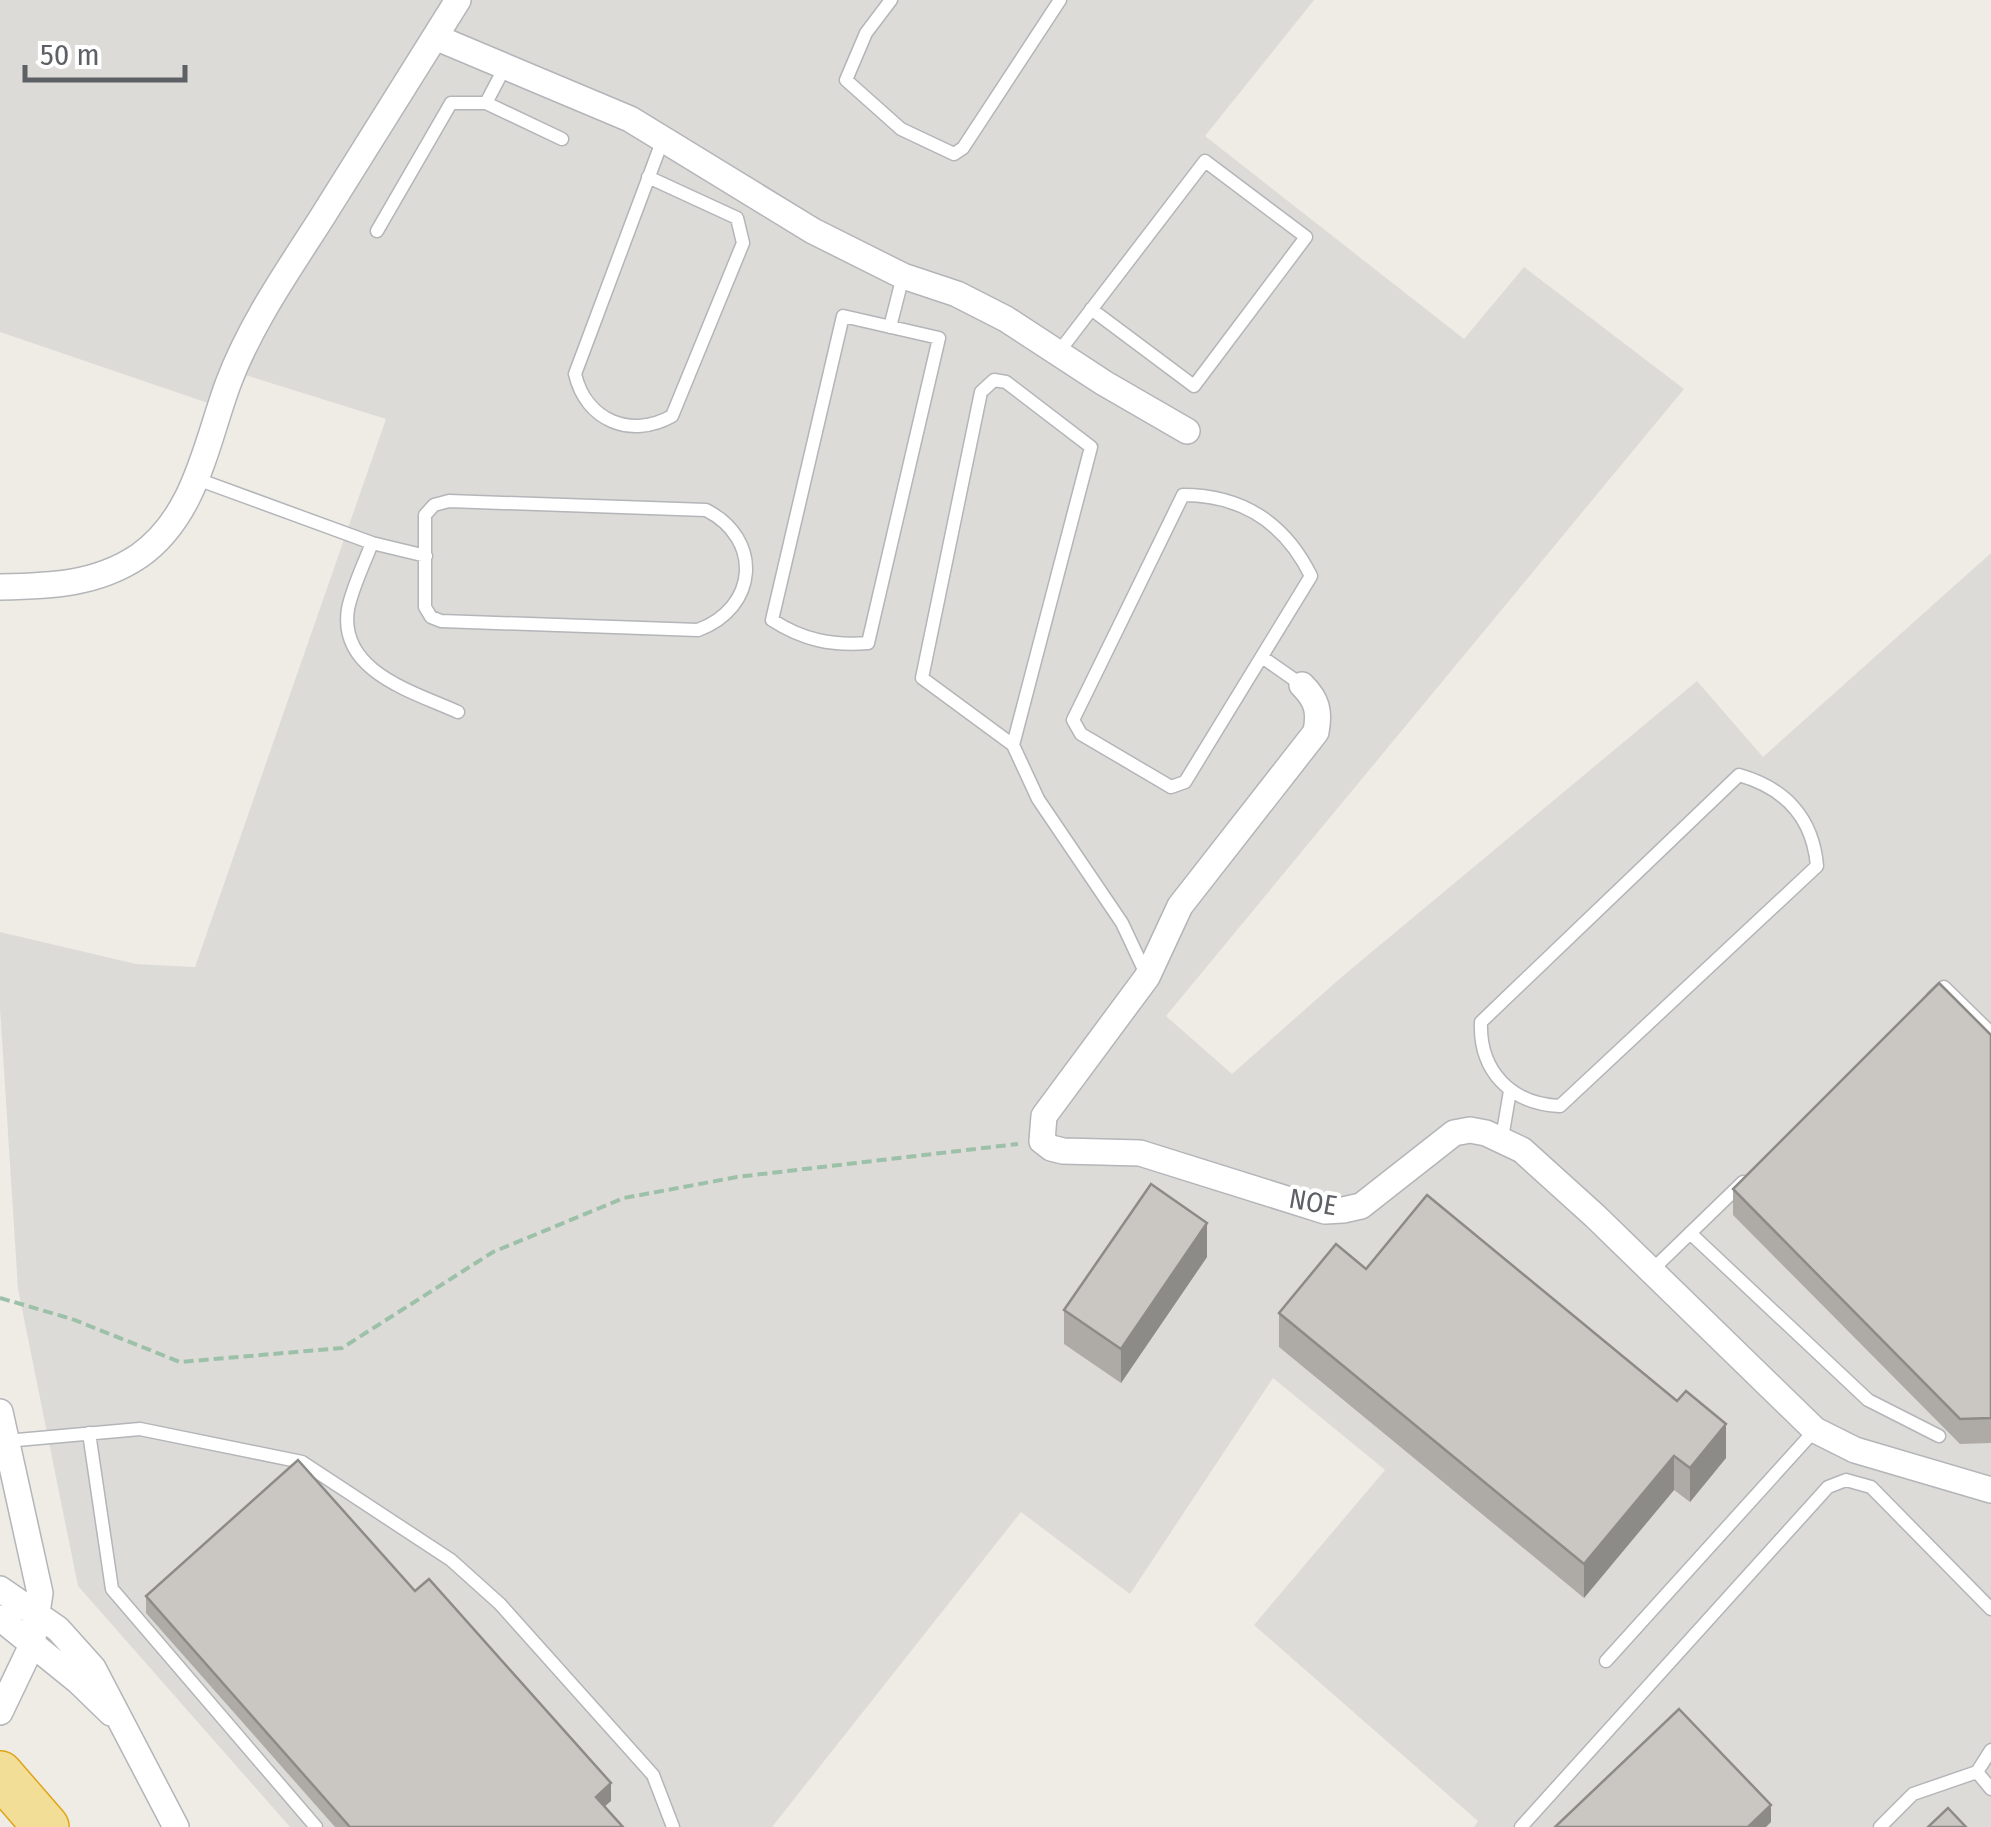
<svg xmlns="http://www.w3.org/2000/svg" width="1991" height="1827" viewBox="0 0 1991 1827" font-family="'Fira Sans Condensed',sans-serif">
	<style>
		.industrial { fill: #dddbd7 }
		.lines { fill: none; stroke-linecap: round; stroke-linejoin: round }
		.lane-casing { stroke: #b3b5b9; stroke-width: 15 }
		.street-casing { stroke: #b3b5b9; stroke-width: 28 }
		.highway-casing { stroke: #dfa415; stroke-width: 48 }
		.path { stroke: #9dc1a8; stroke-width: 4; stroke-dasharray: 10 5; stroke-linecap: butt }
		.lane { stroke: #fff; stroke-width: 12 }
		.street { stroke: #fff; stroke-width: 25 }
		.highway { stroke: #f3de97; stroke-width: 45 }
		.wall { fill: #aeaba7 }
		.shaded-wall { fill: #8d8b88 }
		.building { fill: #cac7c2; stroke: #8d8b88; stroke-width: 2.5 }
		.labels { text-anchor: middle; dominant-baseline: central; stroke-width: 8; stroke-linejoin: round; paint-order: stroke }
		.street-label { font-size: 28px; fill: #5d6064; stroke: #fff }
	</style>
	<rect width="100%" height="100%" fill="#eeece5"/>
	<!-- industrial -->
	<path class="industrial" d="M 0,0 L 1314,0 L 1205,136 L 1464,339 L 1524,267 L 1684,389 L 1166,1016 L 1232,1074 L 1344,975 L 1697,681 L 1763,757 L 1991,553 L 1991,1827 L 1474,1827 L 1478,1821 L 1254,1625 L 1385,1470 L 1273,1378 L 1130,1594 L 1021,1512 L 772,1827 L 290,1827 L 78,1586 L 18,1289 L 0,1008 L 0,932 L 136,964 L 195,967 L 386,419 L 220,367 L 208,403 L 0,332 Z"/>
	<g class="lines">
		<defs>
			<path id="lane" d="M 891,0 L 866,33 L 846,80 L 901,129 L 954,154 L 963,148 L 1060,0
				M 506,65 L 486,103 L 562,139
				M 648,177 L 737,218 L 743,243 L 672,416 C 631,439 586,421 575,374 L 663,139
				M 377,231 L 451,103 L 486,103
				M 843,316 L 939,338 L 868,643 C 832,646 803,640 772,620 Z
				M 890,327 L 903,276
				M 1058,353 L 1205,161 L 1306,237 L 1194,386 L 1091,309
				M 197,479 L 372,543 L 426,556
				M 1183,495 C 1242,495 1285,523 1311,576 L 1185,782 L 1171,787 L 1081,734 L 1073,720 Z
				M 449,501 L 706,510 C 763,539 758,608 698,630 L 441,621 L 431,617 L 425,607 L 425,515 L 434,505 Z
				M 372,543 C 364,564 352,588 348,609 C 338,672 414,692 458,712
				M 1262,657 L 1302,685
				M 1013,745 L 922,678 L 981,392 L 994,380 L 1006,382 L 1091,447 L 1013,745 L 1038,799 L 1122,923 L 1146,974
				M 1739,775 C 1785,788 1813,818 1817,866 L 1560,1106 C 1511,1104 1479,1071 1481,1022 Z
				M 1933,997 L 1944,987 L 1991,1033
				M 1502,1138 L 1510,1091
				M 1690,1233 L 1868,1400 L 1939,1436
				M 1651,1271 L 1743,1182
				M 89,1433 L 112,1589 L 316,1827
				M 6,1441 L 140,1429 L 302,1462 L 451,1560 L 500,1604 L 653,1775 L 673,1827
				M 1606,1661 L 1815,1430
				M 1991,1750 L 1977,1772 L 1991,1789
				M 1521,1827 L 1828,1487 L 1846,1480 L 1871,1487 L 1991,1609
				M 1880,1827 L 1913,1794 L 1977,1772"/>
			<path id="street" d="M 435,37 L 630,119 L 813,231 L 903,276 L 957,294 L 1006,319 L 1104,383 L 1187,431
				M 0,587 C 49,586 96,585 139,556 C 195,517 206,444 228,384 C 250,325 287,272 321,219 C 366,146 412,73 458,0
				M 1302,685 C 1317,700 1320,711 1316,732 L 1180,906 L 1147,977 L 1044,1116 L 1042,1141 L 1051,1148 L 1063,1151 L 1140,1153 L 1325,1211 L 1343,1210 L 1361,1206 L 1454,1133 L 1470,1130 L 1486,1133 L 1522,1150 L 1595,1216 L 1815,1430 L 1855,1450 L 1991,1490
				M 0,1412 L 40,1593 L 32,1645 L 0,1712
				M 0,1589 L 58,1629 L 93,1668 L 176,1827
				M 0,1618 L 78,1681 L 111,1713"/>
			<path id="highway" d="M 0,1774 L 46,1827"/>
		</defs>
		<!-- lane casing -->
		<use href="#lane" class="lane-casing"/>
		<!-- street casing -->
		<use href="#street" class="street-casing"/>
		<!-- highway casing -->
		<use href="#highway" class="highway-casing"/>
		<!-- path -->
		<path class="path" d="M 0,1298 L 72,1319 L 180,1362 L 342,1348 L 493,1252 L 624,1198 L 737,1177 L 1018,1144"/>
		<!-- lane -->
		<use href="#lane" class="lane"/>
		<!-- street -->
		<use href="#street" class="street"/>
		<!-- highway -->
		<use href="#highway" class="highway"/>
	</g>
	<!-- wall -->
	<path class="wall" d="M 1991,1035 L 1991,1443 L 1960,1444 L 1733,1215 L 1733,1189 Z
		M 1207,1257 L 1121,1383 L 1064,1344 L 1064,1310 Z
		M 1366,1269 L 1726,1458 L 1690,1502 L 1674,1490 L 1584,1598 L 1279,1347 L 1279,1313 Z
		M 146,1596 L 611,1801 L 604,1806 L 623,1827 L 335,1827 L 146,1613 Z"/>
	<!-- shaded-wall -->
	<path class="shaded-wall" d="M 1207,1223 L 1207,1257 L 1121,1383 L 1121,1349 Z
		M 1726,1424 L 1726,1458 L 1690,1502 L 1690,1468 Z
		M 1674,1456 L 1674,1490 L 1584,1598 L 1584,1564 Z
		M 611,1783 L 611,1801 L 596,1814 L 596,1797 Z
		M 1771,1805 L 1771,1822 L 1766,1827 L 1748,1827 Z"/>
	<!-- building -->
	<path class="building" d="M 1939,983 L 1991,1035 L 1991,1418 L 1960,1419 L 1733,1189 Z
		M 1151,1184 L 1207,1223 L 1121,1349 L 1064,1310 Z
		M 1427,1195 L 1677,1401 L 1686,1391 L 1726,1424 L 1690,1468 L 1674,1456 L 1584,1564 L 1279,1313 L 1336,1244 L 1366,1269 Z
		M 298,1460 L 415,1591 L 429,1579 L 611,1783 L 596,1797 L 623,1827 L 350,1827 L 146,1596 Z
		M 1679,1709 L 1771,1805 L 1748,1827 L 1555,1827 Z
		M 1948,1808 L 1966,1827 L 1928,1827 Z"/>
	<g class="labels">
		<!-- street labels -->
		<g class="street-label">
			<text transform="translate(1313 1202) rotate(10)">NOE</text>
		</g>
	</g>
	<!-- scale -->
	<path d="M25 65v15h160v-15" fill="none" stroke="#5d6064" stroke-width="5"/>
	<text x="40" y="65" font-size="30" fill="#5d6064" stroke="#ffffff" stroke-width="8" paint-order="stroke">50 m</text>
</svg>
